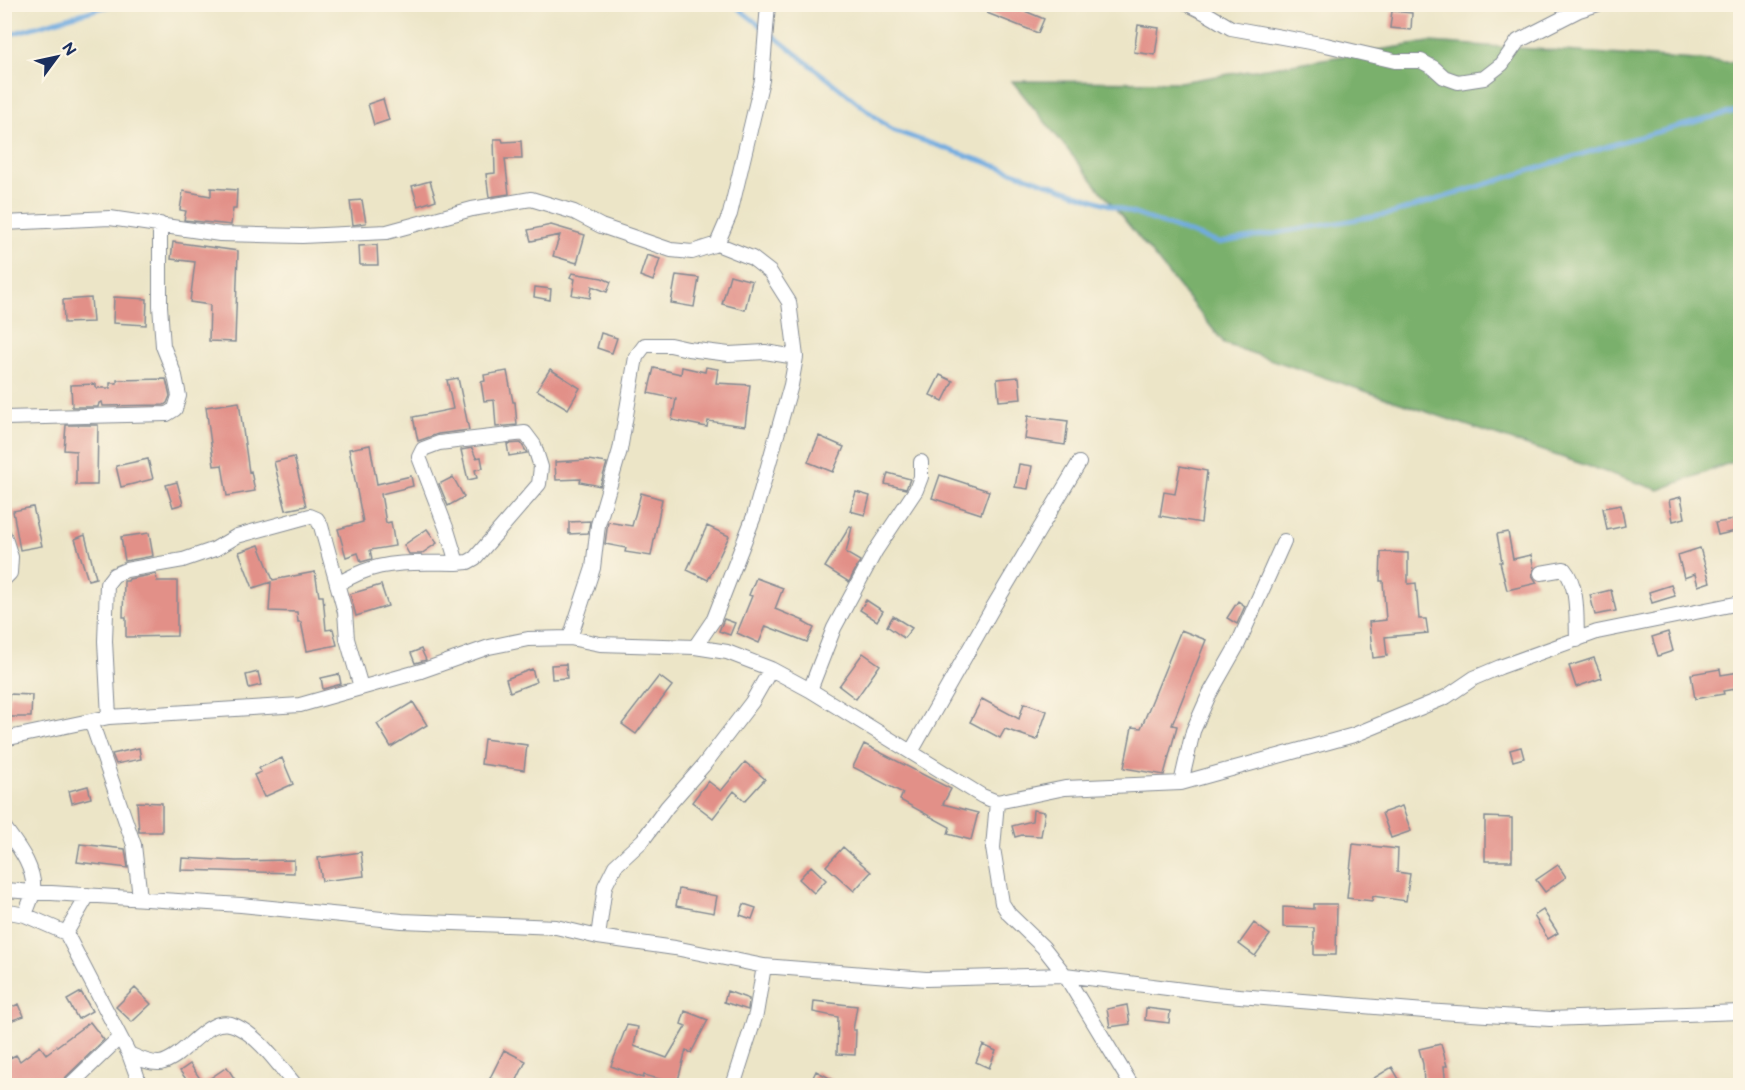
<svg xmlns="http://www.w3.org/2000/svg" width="1745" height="1090" viewBox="0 0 1745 1090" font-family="'Balsamiq Sans',sans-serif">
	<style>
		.forest { fill: #7ab06c; stroke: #4a7065; stroke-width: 1.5 }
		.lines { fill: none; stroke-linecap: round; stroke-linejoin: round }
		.stream { stroke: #70abe0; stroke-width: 4.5 }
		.building { fill: #e29088 }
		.minor-casing { stroke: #848a92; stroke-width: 16 }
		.minor { stroke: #fff; stroke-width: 14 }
	</style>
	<rect width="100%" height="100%" fill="#fcf5e5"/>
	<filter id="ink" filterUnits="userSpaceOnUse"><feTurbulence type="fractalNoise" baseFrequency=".0167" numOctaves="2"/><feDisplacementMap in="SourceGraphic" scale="12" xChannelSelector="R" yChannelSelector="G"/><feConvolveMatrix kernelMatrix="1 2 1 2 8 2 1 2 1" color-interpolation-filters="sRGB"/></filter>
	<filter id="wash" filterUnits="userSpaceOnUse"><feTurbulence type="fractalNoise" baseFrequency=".008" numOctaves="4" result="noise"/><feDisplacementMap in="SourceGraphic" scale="24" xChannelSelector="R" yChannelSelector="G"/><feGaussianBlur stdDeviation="1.35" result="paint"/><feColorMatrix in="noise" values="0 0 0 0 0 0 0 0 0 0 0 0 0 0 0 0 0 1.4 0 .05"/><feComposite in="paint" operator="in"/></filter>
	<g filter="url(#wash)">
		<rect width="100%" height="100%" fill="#ece5c7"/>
		<!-- forest -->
		<path class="forest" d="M 1429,42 L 1740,63 L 1740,459 L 1659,490 L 1225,344 L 1012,81 L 1180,82 Z"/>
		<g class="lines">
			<!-- stream -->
			<path class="stream" d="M 733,4 L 763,28
				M 770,33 L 892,130 L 1219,243 L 1394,213 L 1624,141 L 1740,110
				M 4,36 L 115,4"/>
		</g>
		<g id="blocks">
			<!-- building -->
			<path class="building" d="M 991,4 L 1008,4 L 1044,19 L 1038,33 L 987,13 Z
				M 1392,11 L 1412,13 L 1411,30 L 1390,28 Z
				M 1138,25 L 1159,28 L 1155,55 L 1134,52 Z
				M 383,99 L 389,120 L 374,125 L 368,104 Z
				M 494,139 L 502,139 L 503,142 L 521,141 L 522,159 L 505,159 L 509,194 L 489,197 L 486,174 L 495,173 Z
				M 430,181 L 436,200 L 418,206 L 412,186 Z
				M 211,188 L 237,190 L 236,209 L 233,209 L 231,225 L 184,220 L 186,211 L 180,210 L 183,191 L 211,196 Z
				M 362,200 L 366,223 L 353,225 L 350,201 Z
				M 551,225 L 585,235 L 577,263 L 553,256 L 560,235 L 531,241 L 528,230 Z
				M 173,242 L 238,251 L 235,342 L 209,341 L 210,305 L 190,302 L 195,262 L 171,259 Z
				M 377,245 L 378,265 L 360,265 L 359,246 Z
				M 647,255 L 660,259 L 653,281 L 640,276 Z
				M 572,273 L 602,278 L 611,282 L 607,292 L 592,286 L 590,298 L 572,295 L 575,279 L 570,277 Z
				M 676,275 L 699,278 L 694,307 L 671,303 Z
				M 730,275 L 752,281 L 745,310 L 722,304 Z
				M 535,287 L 551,289 L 550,300 L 534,297 Z
				M 114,297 L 147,299 L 146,325 L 113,323 Z
				M 91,298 L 93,322 L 64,323 L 63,300 Z
				M 601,333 L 617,338 L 612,353 L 597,348 Z
				M 682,367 L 705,372 L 706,367 L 718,369 L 716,383 L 750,385 L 745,426 L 708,421 L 707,427 L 672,420 L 676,399 L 648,393 L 654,368 L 681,374 Z
				M 550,369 L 580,388 L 568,409 L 537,390 Z
				M 507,371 L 513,402 L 515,402 L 517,425 L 496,427 L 494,400 L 484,401 L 481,382 L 485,381 L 484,375 Z
				M 940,375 L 953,381 L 943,401 L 930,395 Z
				M 1019,377 L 1021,399 L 999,401 L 997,379 Z
				M 458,378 L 469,430 L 438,434 L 418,441 L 413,417 L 453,409 L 447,380 Z
				M 166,379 L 170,396 L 167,403 L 164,405 L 103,406 L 102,402 L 99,403 L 98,407 L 72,407 L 71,385 L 96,384 L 96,388 L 110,388 L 110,383 L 117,383 L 117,380 Z
				M 239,402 L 249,472 L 251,471 L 255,491 L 227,496 L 222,465 L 214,466 L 206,407 Z
				M 1028,416 L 1068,421 L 1065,445 L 1025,439 Z
				M 66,425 L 98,425 L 97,485 L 76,485 L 76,451 L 64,450 Z
				M 819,436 L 844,447 L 833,472 L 808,462 Z
				M 521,443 L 527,453 L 509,456 L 507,444 Z
				M 370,445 L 377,484 L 411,476 L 413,486 L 381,494 L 386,523 L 391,522 L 395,546 L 370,550 L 372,559 L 361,562 L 358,553 L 346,557 L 338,529 L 363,522 L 349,449 Z
				M 472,448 L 476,458 L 481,457 L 483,468 L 475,470 L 477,478 L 468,480 L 461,450 Z
				M 294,457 L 306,506 L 286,510 L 274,462 Z
				M 148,459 L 153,479 L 121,487 L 116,466 Z
				M 588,460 L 607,463 L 600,486 L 580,482 L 581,479 L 556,480 L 555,462 Z
				M 1019,464 L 1032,466 L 1028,489 L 1015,487 Z
				M 1180,466 L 1207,471 L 1201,523 L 1160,516 L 1164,492 L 1175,494 Z
				M 888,473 L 910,479 L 906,489 L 885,484 Z
				M 940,475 L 989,491 L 981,514 L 932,498 Z
				M 453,477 L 464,497 L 448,506 L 439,484 Z
				M 177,482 L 183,504 L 173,507 L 166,485 Z
				M 856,492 L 870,496 L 865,515 L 850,511 Z
				M 641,493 L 662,499 L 651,556 L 625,552 L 626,548 L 605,544 L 608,522 L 632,526 Z
				M 1681,497 L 1685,518 L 1673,521 L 1669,500 Z
				M 1621,505 L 1625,526 L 1607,530 L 1603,508 Z
				M 33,507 L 42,546 L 20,550 L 13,511 Z
				M 1739,519 L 1740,530 L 1718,535 L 1715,523 Z
				M 590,521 L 588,533 L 569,534 L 569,522 Z
				M 707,526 L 729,536 L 708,580 L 687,570 Z
				M 850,526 L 852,527 L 846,553 L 860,561 L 849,582 L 825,567 Z
				M 427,529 L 437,543 L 421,554 L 409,554 L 404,545 Z
				M 1508,532 L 1513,559 L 1531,555 L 1534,568 L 1532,575 L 1537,583 L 1507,590 L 1500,562 L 1502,562 L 1497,534 Z
				M 149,533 L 153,556 L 125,561 L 121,537 Z
				M 85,535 L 96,578 L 88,580 L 75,539 Z
				M 259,545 L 273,580 L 315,572 L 319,596 L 323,596 L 326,630 L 333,629 L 337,645 L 307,651 L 301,622 L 298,622 L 297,612 L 269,611 L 271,582 L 253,588 L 239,552 Z
				M 1700,548 L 1710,582 L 1698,586 L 1695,574 L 1684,578 L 1678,555 Z
				M 1381,552 L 1408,553 L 1408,584 L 1416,583 L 1419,619 L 1426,619 L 1428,633 L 1385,637 L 1387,656 L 1373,658 L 1369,622 L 1386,620 L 1383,581 L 1380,581 Z
				M 156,574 L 157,581 L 177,581 L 177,636 L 126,637 L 126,617 L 123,617 L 124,581 L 128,581 L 129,579 Z
				M 756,578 L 783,588 L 775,609 L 804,621 L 803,622 L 814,628 L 807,642 L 766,626 L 759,643 L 737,633 L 752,596 L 749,595 Z
				M 381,585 L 388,606 L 356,616 L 350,594 Z
				M 1671,585 L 1675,596 L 1652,603 L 1649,592 Z
				M 1611,590 L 1616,611 L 1595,615 L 1590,595 Z
				M 866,600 L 883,611 L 877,621 L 860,610 Z
				M 1238,601 L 1245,606 L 1237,624 L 1227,618 Z
				M 893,616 L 912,628 L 904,638 L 887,626 Z
				M 724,619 L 735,623 L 730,635 L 719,631 Z
				M 1181,630 L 1206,640 L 1172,725 L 1177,726 L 1164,775 L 1124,768 L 1132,727 L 1141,728 Z
				M 1668,632 L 1673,651 L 1658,656 L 1652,637 Z
				M 421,649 L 426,660 L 415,663 L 411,653 Z
				M 863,653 L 880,665 L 856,699 L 839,686 Z
				M 1594,658 L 1602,678 L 1576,687 L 1569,666 Z
				M 566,664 L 567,678 L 552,679 L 551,665 Z
				M 532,669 L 536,682 L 510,692 L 506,679 Z
				M 1720,669 L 1721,675 L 1740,672 L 1740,688 L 1723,691 L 1724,694 L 1695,699 L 1691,674 Z
				M 258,672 L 261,685 L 249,688 L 246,675 Z
				M 339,674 L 341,684 L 323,689 L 321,678 Z
				M 659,676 L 672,686 L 636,734 L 622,724 Z
				M 9,694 L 32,695 L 31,717 L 8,717 Z
				M 982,699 L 1019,719 L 1024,703 L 1047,711 L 1037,740 L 1005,729 L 1000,738 L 970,722 Z
				M 413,702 L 427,725 L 391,747 L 377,724 Z
				M 484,739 L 527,745 L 524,770 L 481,764 Z
				M 864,744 L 951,789 L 943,804 L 978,813 L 971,840 L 948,834 L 950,827 L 900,800 L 903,793 L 853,767 Z
				M 1521,747 L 1524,758 L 1513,761 L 1510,750 Z
				M 139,748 L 141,759 L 116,764 L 112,754 Z
				M 282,758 L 293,784 L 264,797 L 254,775 L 261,772 L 259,768 Z
				M 745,762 L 765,779 L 745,801 L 734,791 L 713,818 L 692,802 L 708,781 L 721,791 Z
				M 88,786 L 91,798 L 72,803 L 69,791 Z
				M 137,802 L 162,803 L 162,832 L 139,832 Z
				M 1402,806 L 1411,831 L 1391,838 L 1382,813 Z
				M 1033,810 L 1045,812 L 1041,836 L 1022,835 L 1015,837 L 1012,826 L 1032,821 Z
				M 1485,817 L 1512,818 L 1512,861 L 1485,861 Z
				M 80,844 L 125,849 L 128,868 L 77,862 Z
				M 1353,844 L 1398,849 L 1397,872 L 1410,874 L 1406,901 L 1373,896 L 1372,901 L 1347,898 Z
				M 843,847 L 871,872 L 854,891 L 826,866 Z
				M 361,852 L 364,876 L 322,881 L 318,858 Z
				M 182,858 L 236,861 L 294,860 L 294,873 L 181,870 Z
				M 1558,865 L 1566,877 L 1545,892 L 1536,880 Z
				M 811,866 L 826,880 L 814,893 L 799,879 Z
				M 679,889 L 717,896 L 714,913 L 676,906 Z
				M 744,904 L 756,908 L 752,919 L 740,915 Z
				M 1314,904 L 1337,904 L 1336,955 L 1314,955 L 1314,928 L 1283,927 L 1283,907 L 1314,909 Z
				M 1543,910 L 1558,933 L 1548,939 L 1534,916 Z
				M 1254,923 L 1270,935 L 1255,956 L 1239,944 Z
				M 135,988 L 151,1004 L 132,1022 L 116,1007 Z
				M 727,991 L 749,999 L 748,1010 L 724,1002 Z
				M 81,992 L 92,1011 L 78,1019 L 67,1000 Z
				M 814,1001 L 857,1006 L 853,1030 L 856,1030 L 855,1055 L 837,1054 L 838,1017 L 813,1012 Z
				M 19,1004 L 24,1016 L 4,1023 L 4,1010 Z
				M 1127,1005 L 1130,1024 L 1110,1027 L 1107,1009 Z
				M 1146,1008 L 1170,1011 L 1169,1023 L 1145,1020 Z
				M 685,1011 L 708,1020 L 691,1053 L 686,1050 L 677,1084 L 644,1075 L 643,1078 L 611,1066 L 627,1025 L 638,1027 L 634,1046 L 667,1058 L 686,1026 L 681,1024 Z
				M 90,1022 L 104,1040 L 63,1080 L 60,1085 L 44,1086 L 39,1079 L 29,1086 L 4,1086 L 4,1061 L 16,1055 L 20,1061 L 40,1046 L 46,1054 Z
				M 1441,1044 L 1447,1066 L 1444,1066 L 1446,1086 L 1424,1086 L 1423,1064 L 1419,1049 Z
				M 983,1045 L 996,1051 L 989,1068 L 976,1062 Z
				M 504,1050 L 526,1061 L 514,1086 L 506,1086 L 490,1078 Z
				M 190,1064 L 203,1083 L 227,1067 L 239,1086 L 191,1086 L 180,1071 Z
				M 1392,1067 L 1403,1086 L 1361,1086 Z
				M 816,1071 L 845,1086 L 809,1086 Z"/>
		</g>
	</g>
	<g filter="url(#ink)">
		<use href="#blocks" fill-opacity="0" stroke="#848a92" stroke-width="1.5"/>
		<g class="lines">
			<defs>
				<path id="minor" d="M 1188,4 L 1204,12 L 1231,28 L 1326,45 L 1395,61 L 1421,61 L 1434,68 L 1444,77 L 1458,82 L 1484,78 L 1502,64 L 1518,41 L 1579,10 L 1598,4
					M 4,223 L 110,218 L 220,234 L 302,236 L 387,232 L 472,209 L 531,199 L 574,212 L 601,226 L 671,250 L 692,252 L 717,244
					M 4,418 L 167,414 L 175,409 L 179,396 L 175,376 L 163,346 L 160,306 L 160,224
					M 4,535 L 11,557 L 10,573 L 4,579
					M 1541,573 L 1564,569 C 1579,587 1576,617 1577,640
					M 337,584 C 345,580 354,575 362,572 C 391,560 427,563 457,563 L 447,530 L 419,457 L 423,449 L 439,443 L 525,433 L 534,445 L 541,467 L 539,484 L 475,558 L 468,562 L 457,563
					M 570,638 L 593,568 L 598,525 L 620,450 L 636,357 L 645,345 L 670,345 L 688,349 L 729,354 L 765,352 L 796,357
					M 695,647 L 714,619 L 754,516 L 791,385 L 796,357 L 789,302 L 770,272 L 752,258 L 717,244 L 730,214 L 762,80 L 768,4
					M 810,690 L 834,628 L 876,550 L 916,490 L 921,477 L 921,462
					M 109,717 L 105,641 L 107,584 L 114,575 L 126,570 L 183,560 L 215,549 L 237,536 L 310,516 L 317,519 L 321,526 L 345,612 L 347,639 L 361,687
					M 91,721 L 134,845 L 140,898
					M 4,739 L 109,717 L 300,705 L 421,671 L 489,647 L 528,639 L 570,638 L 600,644 L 695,647 L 727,652 L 771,669 L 810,690 L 982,796 L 997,802 L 1065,788 L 1181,783 L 1354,735 L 1446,697 L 1474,678 L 1500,667 L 1597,632 L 1740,603
					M 911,752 L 992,609 L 1079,463
					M 1181,783 L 1193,731 L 1209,695 L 1238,644 L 1284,541
					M 997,802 L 993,848 L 1002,903 L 1009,914 L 1043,947 L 1065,975 L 1132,1086
					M 4,827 C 17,845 36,868 33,892 C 32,899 27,908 25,915
					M 4,890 L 241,905 L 402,921 L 556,927 L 598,937 L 675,948 L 764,966 L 926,979 L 1065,975 L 1215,994 L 1425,1011 L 1550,1019 L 1740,1012
					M 4,911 L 25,915 L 66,933 L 129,1054 L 137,1076 L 138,1086
					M 66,933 L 88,895
					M 598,937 L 605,886 L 615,866 L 643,840 L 667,807 L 703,766 L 752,702 L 771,669
					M 129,1054 C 138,1058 150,1064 160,1063 C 187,1058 207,1012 236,1026 C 261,1038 279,1066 296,1086
					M 69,1086 L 120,1037
					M 733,1086 L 756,1014 L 764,966"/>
			</defs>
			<!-- minor casing -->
			<use href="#minor" class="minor-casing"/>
			<!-- minor -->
			<use href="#minor" class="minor"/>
		</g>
	</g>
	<!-- margin -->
	<rect width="1745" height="1090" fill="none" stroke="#fcf5e5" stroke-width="24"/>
	<!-- north arrow -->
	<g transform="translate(57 57) rotate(57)" stroke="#fcf5e5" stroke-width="4.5" paint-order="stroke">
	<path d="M0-4.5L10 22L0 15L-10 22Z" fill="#1b2f5e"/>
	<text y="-9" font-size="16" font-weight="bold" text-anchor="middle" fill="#1b2f5e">N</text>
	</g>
</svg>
